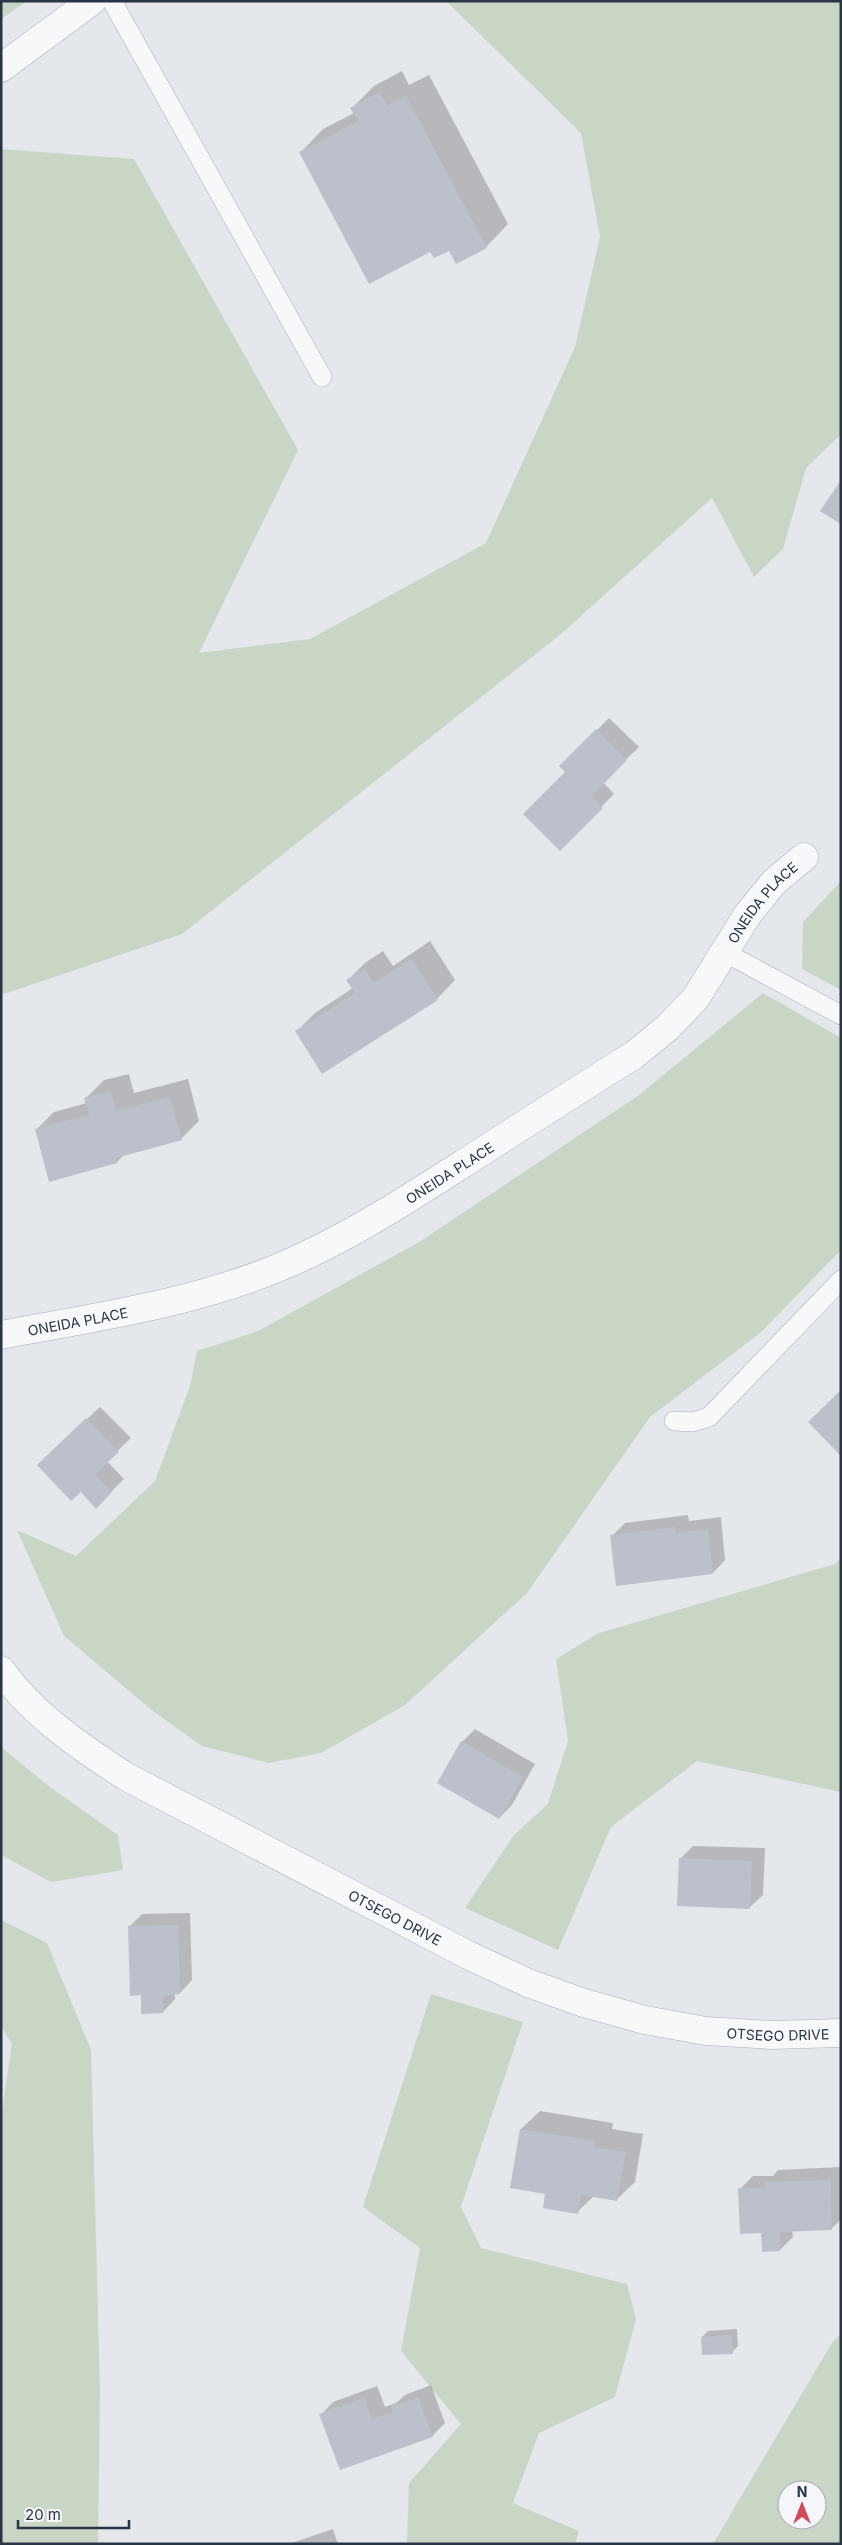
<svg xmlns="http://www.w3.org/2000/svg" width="842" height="2545" viewBox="0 0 842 2545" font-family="Inter,sans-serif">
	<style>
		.green { fill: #c9d6c5; fill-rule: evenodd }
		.shadow { fill: #0003 }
		.building { fill: #bbc0ca }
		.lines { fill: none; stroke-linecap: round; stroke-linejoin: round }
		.service-casing { stroke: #a9aeb7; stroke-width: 20 }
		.minor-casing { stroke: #a9aeb7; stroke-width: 29 }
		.tertiary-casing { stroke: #a9aeb7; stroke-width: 29 }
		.service { stroke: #f7f8fa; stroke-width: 19 }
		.minor { stroke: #f7f8fa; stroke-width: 28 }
		.tertiary { stroke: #f7f8fa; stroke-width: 28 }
		.labels { text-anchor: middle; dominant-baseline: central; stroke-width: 5; stroke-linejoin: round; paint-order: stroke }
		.street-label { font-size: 14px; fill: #2b3445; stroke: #f4f6f9 }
	</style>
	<rect width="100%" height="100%" fill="#e4e7ec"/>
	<!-- green -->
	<path class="green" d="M 1,1 L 27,1 L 1,19 Z
		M 446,1 L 841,1 L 841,434 L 806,468 L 783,549 L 754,577 L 712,498 L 561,634 L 182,934 L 1,995 L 1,149 L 134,159 L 298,450 L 199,653 L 310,639 L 486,543 L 575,347 L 600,237 L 581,133 Z
		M 841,881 L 841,990 L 802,969 L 803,922 Z
		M 763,993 L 841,1038 L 841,1250 L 760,1333 L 650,1417 L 527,1593 L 405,1705 L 321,1753 L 269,1763 L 202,1746 L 154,1712 L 64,1636 L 17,1530 L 76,1556 L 155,1481 L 190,1386 L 197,1351 L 258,1331 L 421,1241 L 639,1095 Z
		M 841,1558 L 841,1792 L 697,1761 L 611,1827 L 558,1950 L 465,1908 L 514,1835 L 548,1804 L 568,1741 L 556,1659 L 599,1633 L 835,1564 Z
		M 1,1747 L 50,1787 L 118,1835 L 123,1870 L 51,1882 L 1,1855 Z
		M 1,1920 L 47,1943 L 91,2050 L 100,2391 L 98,2544 L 1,2544 L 1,2117 L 12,2044 L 1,2026 Z
		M 431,1994 L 523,2022 L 461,2207 L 481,2248 L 627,2284 L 636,2319 L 615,2397 L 539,2433 L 513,2503 L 579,2531 L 575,2544 L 407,2544 L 409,2483 L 461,2424 L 401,2351 L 420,2248 L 363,2207 Z
		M 841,2335 L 841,2544 L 713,2544 L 833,2341 ZM 787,2490 L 817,2490 L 817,2520 L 787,2520 Z"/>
	<!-- shadow -->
	<path class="shadow" d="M 402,71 L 409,85 L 429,75 L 508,224 L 486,247 L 431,251 L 301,152 L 323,129 L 354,113 L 352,108 L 374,86 Z
		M 609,718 L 639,747 L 603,782 L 614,794 L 560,849 L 567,772 L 561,766 Z
		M 430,941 L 455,980 L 437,999 L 323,1072 L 296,1032 L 315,1013 L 353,988 L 348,980 L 366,962 L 383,951 L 393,966 Z
		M 129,1074 L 134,1093 L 188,1079 L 199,1121 L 181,1139 L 124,1155 L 117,1162 L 50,1180 L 36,1130 L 54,1112 L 87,1103 L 86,1098 L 104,1080 Z
		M 100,1407 L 131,1438 L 107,1461 L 124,1479 L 96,1507 L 51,1452 Z
		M 688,1515 L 689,1521 L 721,1517 L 725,1560 L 713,1573 L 612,1536 L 625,1523 Z
		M 475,1729 L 535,1764 L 512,1805 L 499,1818 L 439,1783 L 462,1742 Z
		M 693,1846 L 765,1848 L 763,1895 L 750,1907 L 680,1859 Z
		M 190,1913 L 192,1980 L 180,1993 L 175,1993 L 175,1999 L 163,2012 L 129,1927 L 142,1914 Z
		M 540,2111 L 613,2123 L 612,2129 L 643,2134 L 635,2182 L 616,2200 L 594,2196 L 577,2212 L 547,2193 L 511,2187 L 521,2129 Z
		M 841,2167 L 841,2219 L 831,2229 L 792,2230 L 793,2237 L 780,2250 L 762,2232 L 740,2189 L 753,2176 L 773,2176 L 778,2170 Z
		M 737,2329 L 738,2346 L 732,2352 L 702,2337 L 708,2331 Z
		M 431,2385 L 445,2423 L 432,2436 L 321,2415 L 333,2402 L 377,2386 L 385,2407 L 396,2403 L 405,2395 Z
		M 333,2529 L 338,2544 L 289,2544 Z"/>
	<!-- building -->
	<path class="building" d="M 380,92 L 387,106 L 406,96 L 487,248 L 456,264 L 449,251 L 434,258 L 430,252 L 369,284 L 299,152 L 358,121 L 350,108 Z
		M 841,480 L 841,524 L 820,511 Z
		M 596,729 L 627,760 L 592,796 L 603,808 L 560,851 L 523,814 L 565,772 L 559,766 Z
		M 412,959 L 438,1000 L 322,1074 L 295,1031 L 355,993 L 346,980 L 365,969 L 374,983 Z
		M 111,1091 L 116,1111 L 170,1097 L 182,1140 L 116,1158 L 117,1163 L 49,1182 L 35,1129 L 89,1115 L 84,1098 Z
		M 841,1390 L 841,1456 L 808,1422 Z
		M 86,1418 L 119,1452 L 95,1474 L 112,1492 L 96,1509 L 81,1492 L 71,1501 L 37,1465 Z
		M 675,1527 L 676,1533 L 708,1529 L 713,1574 L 616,1586 L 610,1535 Z
		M 461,1741 L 523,1777 L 499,1819 L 437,1783 Z
		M 679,1858 L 752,1861 L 750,1909 L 677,1906 Z
		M 178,1925 L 180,1994 L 163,1995 L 163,2013 L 141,2014 L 141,1995 L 130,1996 L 128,1926 Z
		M 520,2129 L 595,2141 L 594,2147 L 626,2152 L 617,2201 L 581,2195 L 578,2214 L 543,2208 L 545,2194 L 510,2188 Z
		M 831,2180 L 832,2230 L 780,2232 L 780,2251 L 762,2252 L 761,2233 L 740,2234 L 738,2188 L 765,2188 L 764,2182 Z
		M 732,2335 L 733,2354 L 702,2355 L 701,2337 Z
		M 418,2397 L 433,2437 L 340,2470 L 319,2414 L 364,2398 L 372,2419 L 393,2412 L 391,2407 Z"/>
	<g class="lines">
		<defs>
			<path id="service" d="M 112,1 L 322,377
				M 724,952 L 841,1015
				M 674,1421 L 693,1422 L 709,1417 L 841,1280"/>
			<g id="minor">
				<path id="s1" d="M 1,1335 C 97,1317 197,1303 287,1264 C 349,1237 405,1201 461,1165 C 519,1128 576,1091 634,1055 L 667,1028 L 695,999 L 748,914 L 774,882 L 804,857"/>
				<path id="s2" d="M 1,1670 C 33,1715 79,1746 125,1776 L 468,1955 L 528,1983 L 584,2003 L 645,2020 L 706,2031 L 772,2035 L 841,2033"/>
			</g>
			<path id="tertiary" d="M 1,68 L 92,1"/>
		</defs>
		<!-- service casing -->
		<use href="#service" class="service-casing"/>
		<!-- minor casing -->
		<use href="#minor" class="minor-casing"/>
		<!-- tertiary casing -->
		<use href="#tertiary" class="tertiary-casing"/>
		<!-- service -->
		<use href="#service" class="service"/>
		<!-- minor -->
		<use href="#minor" class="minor"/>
		<!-- tertiary -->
		<use href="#tertiary" class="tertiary"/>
	</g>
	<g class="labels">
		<!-- street labels -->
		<g class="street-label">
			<text stroke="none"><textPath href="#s1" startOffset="902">ONEIDA PLACE</textPath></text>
			<text stroke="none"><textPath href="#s1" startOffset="482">ONEIDA PLACE</textPath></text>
			<text stroke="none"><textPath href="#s1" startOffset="78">ONEIDA PLACE</textPath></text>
			<text stroke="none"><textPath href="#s2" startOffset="469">OTSEGO DRIVE</textPath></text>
			<text stroke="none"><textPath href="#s2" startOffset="874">OTSEGO DRIVE</textPath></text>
		</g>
	</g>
	<!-- border -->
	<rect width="842" height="2545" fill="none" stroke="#2b3445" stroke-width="5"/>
	<!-- north arrow -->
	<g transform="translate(802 2505)"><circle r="24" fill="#f4f6f9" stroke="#a4a8b1"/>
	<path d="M0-4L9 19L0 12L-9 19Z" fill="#d1495b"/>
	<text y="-8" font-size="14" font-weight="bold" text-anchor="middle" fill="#2b3445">N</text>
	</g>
	<!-- scale -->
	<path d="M18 2520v8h111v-8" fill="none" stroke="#2b3445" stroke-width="2.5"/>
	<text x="25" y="2520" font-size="15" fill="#2b3445" stroke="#f4f6f9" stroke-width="4" paint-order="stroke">20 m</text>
</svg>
